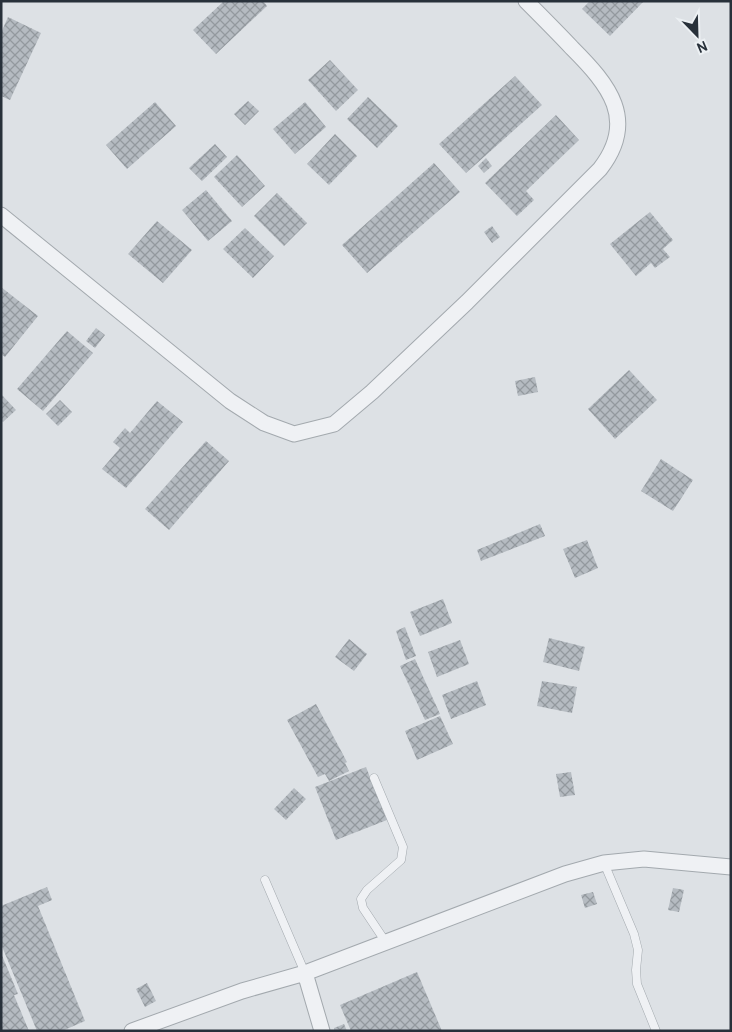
<svg xmlns="http://www.w3.org/2000/svg" width="732" height="1032" viewBox="0 0 732 1032" font-family="Cabin,sans-serif">
	<style>
		.building { fill: url(#building-cross-hatch) }
		.lines { fill: none; stroke-linecap: round; stroke-linejoin: round }
		.lane-casing { stroke: #a3a9ae; stroke-width: 9 }
		.street-casing { stroke: #a3a9ae; stroke-width: 17 }
		.lane { stroke: #eff1f4; stroke-width: 8 }
		.street { stroke: #eff1f4; stroke-width: 15 }
	</style>
	<defs>
		<pattern id="building-cross-hatch" width="8" height="8" patternUnits="userSpaceOnUse" patternTransform="scale(1.25)"><rect width="8" height="8" fill="#b5bbc1"/><path d="M0 0l8 8M0 8l8-8" fill="none" stroke="#93999e"/></pattern>
	</defs>
	<rect width="100%" height="100%" fill="#dde1e5"/>
	<!-- building -->
	<path class="building" d="M 224,1 L 263,1 L 267,6 L 216,54 L 193,30 Z
		M 590,1 L 644,1 L 610,36 L 582,9 Z
		M 8,17 L 41,33 L 10,100 L 1,96 L 1,33 Z
		M 330,60 L 358,90 L 336,111 L 308,80 Z
		M 515,76 L 542,105 L 466,173 L 439,144 Z
		M 368,97 L 398,126 L 377,148 L 347,119 Z
		M 248,101 L 259,111 L 245,125 L 234,114 Z
		M 155,102 L 176,126 L 127,169 L 106,145 Z
		M 305,102 L 326,127 L 295,154 L 273,129 Z
		M 556,115 L 579,140 L 526,191 L 534,200 L 517,216 L 485,183 Z
		M 335,134 L 357,156 L 329,185 L 307,164 Z
		M 215,144 L 227,157 L 202,181 L 189,168 Z
		M 237,155 L 265,186 L 242,207 L 214,177 Z
		M 486,158 L 492,166 L 484,173 L 478,166 Z
		M 434,163 L 460,192 L 367,273 L 342,245 Z
		M 206,190 L 232,221 L 208,241 L 182,210 Z
		M 277,193 L 307,223 L 284,246 L 254,216 Z
		M 650,212 L 673,240 L 663,249 L 670,257 L 655,268 L 651,263 L 636,276 L 610,244 Z
		M 157,221 L 192,250 L 163,283 L 128,254 Z
		M 492,226 L 500,237 L 492,243 L 484,232 Z
		M 245,228 L 274,256 L 253,278 L 223,249 Z
		M 1,287 L 38,316 L 5,357 L 1,354 Z
		M 96,328 L 105,335 L 95,348 L 86,341 Z
		M 67,331 L 93,353 L 43,411 L 17,389 Z
		M 629,370 L 657,400 L 615,439 L 588,409 Z
		M 535,377 L 538,392 L 518,396 L 515,381 Z
		M 1,394 L 16,410 L 3,422 L 1,420 Z
		M 60,400 L 72,412 L 58,426 L 46,414 Z
		M 157,401 L 183,422 L 126,488 L 102,469 L 120,448 L 113,442 L 125,428 L 130,433 Z
		M 206,441 L 229,461 L 169,530 L 145,509 Z
		M 661,459 L 693,480 L 673,511 L 641,491 Z
		M 540,524 L 545,536 L 481,561 L 477,550 Z
		M 587,540 L 598,568 L 575,578 L 563,549 Z
		M 443,599 L 452,623 L 420,636 L 410,612 Z
		M 405,627 L 416,656 L 406,660 L 396,631 Z
		M 549,638 L 585,647 L 579,671 L 543,662 Z
		M 349,639 L 367,654 L 354,671 L 335,657 Z
		M 460,640 L 469,664 L 437,677 L 428,652 Z
		M 415,659 L 440,714 L 425,720 L 400,666 Z
		M 477,681 L 486,705 L 451,719 L 442,695 Z
		M 542,681 L 577,687 L 572,713 L 537,706 Z
		M 316,704 L 347,762 L 345,763 L 349,771 L 329,781 L 325,774 L 318,777 L 287,720 Z
		M 440,716 L 453,744 L 417,760 L 405,731 Z
		M 366,767 L 387,820 L 336,840 L 315,787 Z
		M 571,772 L 575,795 L 560,797 L 556,774 Z
		M 294,788 L 306,799 L 286,820 L 274,809 Z
		M 47,887 L 52,900 L 38,906 L 85,1021 L 62,1031 L 37,1031 L 1,944 L 1,906 Z
		M 673,888 L 684,890 L 679,912 L 668,910 Z
		M 593,892 L 597,904 L 585,908 L 581,895 Z
		M 1,953 L 18,994 L 14,995 L 29,1031 L 1,1031 Z
		M 417,972 L 442,1031 L 351,1031 L 340,1005 Z
		M 147,983 L 156,1001 L 145,1007 L 136,989 Z
		M 344,1024 L 347,1031 L 334,1031 L 334,1028 Z"/>
	<g class="lines">
		<defs>
			<path id="lane" d="M 374,778 L 403,847 L 401,860 L 367,890 L 361,899 L 363,908 L 385,941
				M 604,863 L 634,934 L 638,950 L 636,970 L 637,984 L 656,1031
				M 265,880 L 305,973"/>
			<path id="street" d="M 1,215 L 230,401 L 264,423 L 294,434 L 334,424 L 372,392 L 467,302 L 600,169 C 638,120 609,85 572,48 C 557,32 542,17 526,1
				M 132,1031 L 242,991 L 305,973
				M 322,1031 L 305,973 L 565,874 L 604,863 L 644,859 L 731,867"/>
		</defs>
		<!-- lane casing -->
		<use href="#lane" class="lane-casing"/>
		<!-- street casing -->
		<use href="#street" class="street-casing"/>
		<!-- lane -->
		<use href="#lane" class="lane"/>
		<!-- street -->
		<use href="#street" class="street"/>
	</g>
	<!-- border -->
	<rect width="732" height="1032" fill="none" stroke="#28313a" stroke-width="5"/>
	<!-- north arrow -->
	<g transform="translate(697 35) rotate(157)" stroke="#ecf0f3" stroke-width="4" paint-order="stroke">
	<path d="M0-4L9 19L0 12L-9 19Z" fill="#28313a"/>
	<text y="-8" font-size="14" font-weight="bold" text-anchor="middle" fill="#28313a">N</text>
	</g>
</svg>
